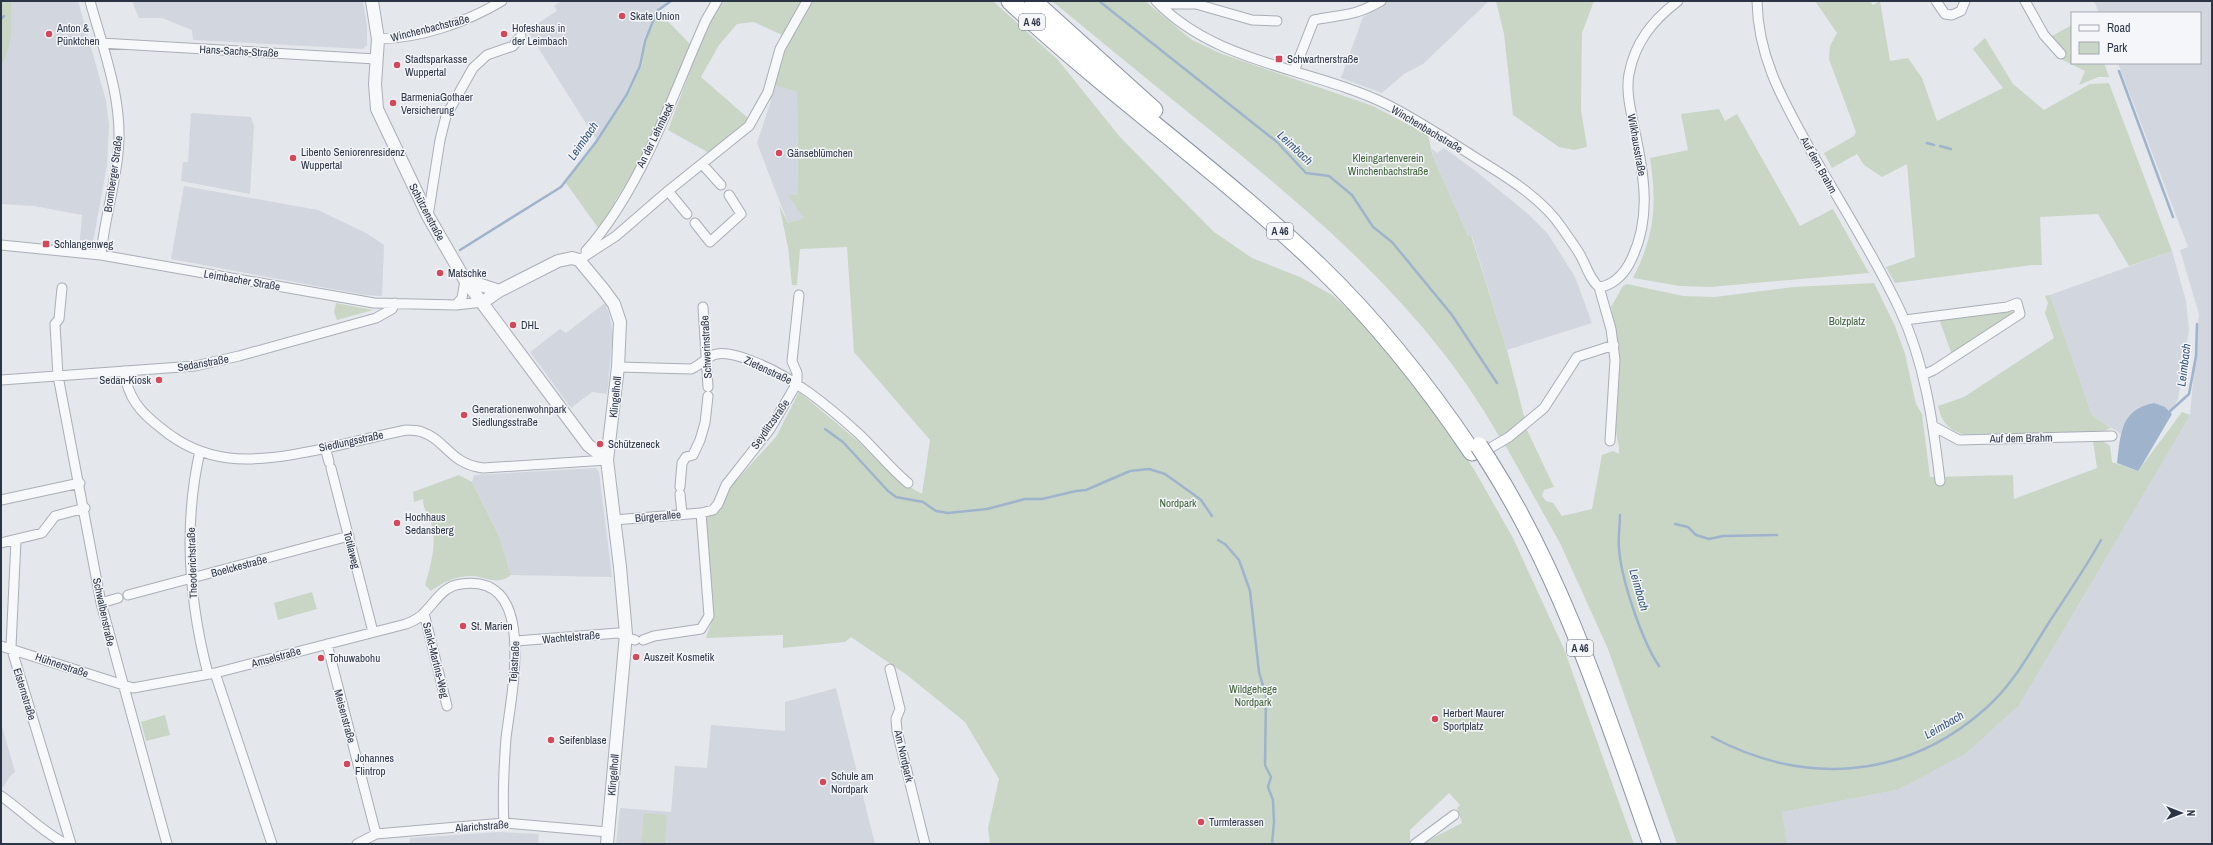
<svg xmlns="http://www.w3.org/2000/svg" width="2213" height="845" viewBox="0 0 2213 845" font-family="'Archivo Narrow',sans-serif">
	<style>
		.built { fill: #d2d6de }
		.green { fill: #c9d6c5 }
		.water { fill: #9fb4cc }
		.lines { fill: none; stroke-linecap: round; stroke-linejoin: round }
		.stream { stroke: #9fb4cc; stroke-width: 2.5 }
		.minor-casing { stroke: #a9aeb7; stroke-width: 11 }
		.tertiary-casing { stroke: #a9aeb7; stroke-width: 14 }
		.motorway-casing { stroke: #8b94a3; stroke-width: 19 }
		.minor { stroke: #f7f8fa; stroke-width: 9 }
		.tertiary { stroke: #f7f8fa; stroke-width: 12 }
		.motorway { stroke: #fff; stroke-width: 17 }
		.motorway-bridge-casing { stroke: #8b94a3; stroke-width: 19; stroke-linecap: butt }
		.motorway-bridge { stroke: #fff; stroke-width: 17 }
		.poi-dot { fill: #d1495b; stroke: #f4f6f9; stroke-width: 1.5 }
		.labels { text-anchor: middle; dominant-baseline: central; stroke-width: 3; stroke-linejoin: round; paint-order: stroke }
		.shield { fill: #f4f6f9; stroke: #676e7b; stroke-width: 1 }
		.shield-label { font-size: 10px; font-weight: bold; fill: #2b3445 }
		.poi-label { font-size: 11px; fill: #2b3445; stroke: #f4f6f9; text-anchor: start }
		.street-label { font-size: 11px; fill: #2b3445; stroke: #f4f6f9 }
		.park-label { font-size: 11px; fill: #3f6138; stroke: #f4f6f9 }
		.water-label { font-size: 12px; font-style: italic; fill: #34527a; stroke: #f4f6f9 }
	</style>
	<rect width="100%" height="100%" fill="#e4e7ec"/>
	<!-- built -->
	<path class="built" d="M 1,1 L 78,1 L 106,101 L 109,125 L 107,165 L 93,242 L 80,240 L 82,215 L 34,206 L 1,204 Z
		M 132,1 L 363,1 L 367,27 L 367,45 L 363,49 L 193,40 L 192,30 L 162,18 L 139,18 Z
		M 562,1 L 672,1 L 658,11 L 656,11 L 643,41 L 639,66 L 626,93 L 596,139 L 527,30 L 557,11 L 554,6 Z
		M 1388,1 L 1489,1 L 1423,64 L 1404,74 L 1382,93 L 1341,78 L 1363,17 Z
		M 2094,1 L 2212,1 L 2212,844 L 1787,844 L 1781,812 L 1897,790 L 2190,415 L 2199,314 L 2180,250 L 2188,247 L 2118,63 L 2200,63 L 2200,13 L 2099,13 Z
		M 773,85 L 797,92 L 798,195 L 788,195 L 804,215 L 804,218 L 788,223 L 757,143 L 771,101 L 768,99 Z
		M 191,113 L 251,117 L 254,126 L 250,194 L 181,181 L 183,162 L 188,162 Z
		M 1444,148 L 1473,169 L 1528,214 L 1548,234 L 1575,277 L 1592,323 L 1507,350 L 1472,236 L 1468,236 L 1433,157 L 1432,149 L 1437,153 Z
		M 184,186 L 318,210 L 366,233 L 384,245 L 382,296 L 365,295 L 171,259 Z
		M 2172,251 L 2186,301 L 2189,330 L 2178,399 L 2171,412 L 2165,407 L 2124,425 L 2121,434 L 2092,415 L 2050,295 Z
		M 605,303 L 609,313 L 613,334 L 607,394 L 592,392 L 571,408 L 530,352 L 560,329 L 566,333 Z
		M 596,468 L 599,472 L 612,577 L 511,575 L 500,538 L 472,482 L 474,475 Z
		M 836,688 L 875,844 L 616,844 L 620,808 L 671,812 L 675,766 L 707,768 L 711,725 L 785,731 L 785,702 Z
		M 1,723 L 15,772 L 11,775 L 3,787 L 1,785 Z
		M 499,832 L 539,834 L 538,844 L 410,844 L 410,838 Z"/>
	<!-- green -->
	<path class="green" d="M 1,1 L 11,1 C 12,25 13,45 1,66 Z
		M 720,1 L 803,1 L 782,35 L 754,22 L 737,24 L 719,45 L 701,77 L 749,119 L 739,132 L 711,154 L 668,130 L 707,25 Z
		M 812,1 L 993,1 L 1058,60 L 1120,137 L 1214,232 L 1252,258 L 1300,277 L 1332,295 L 1374,333 L 1431,404 L 1475,471 L 1513,538 L 1564,649 L 1634,844 L 1421,844 L 1462,823 L 1457,808 L 1460,805 L 1449,793 L 1410,830 L 1410,844 L 990,844 L 988,828 L 999,779 L 965,722 L 907,675 L 851,637 L 845,642 L 783,648 L 783,635 L 706,638 L 712,621 L 703,519 L 722,505 L 733,484 L 776,437 L 799,392 L 859,442 L 896,479 L 922,494 L 930,440 L 854,352 L 847,247 L 800,249 L 797,285 L 792,285 L 788,247 L 779,205 L 788,223 L 804,218 L 788,195 L 798,195 L 797,92 L 773,85 L 791,36 Z
		M 1052,1 L 1145,1 L 1192,40 L 1222,54 L 1373,106 L 1428,135 L 1433,157 L 1468,236 L 1471,235 L 1507,350 L 1525,420 L 1500,438 C 1433,318 1331,229 1226,143 C 1168,96 1110,49 1052,1 Z
		M 1496,1 L 1594,1 L 1582,33 L 1581,110 L 1587,147 L 1574,150 L 1559,147 L 1513,115 L 1504,34 Z
		M 1815,1 L 1870,1 L 1873,5 L 1880,1 L 1890,61 L 1908,58 L 1922,78 L 1937,121 L 2003,88 L 1973,49 L 1985,38 L 2013,84 L 2044,110 L 2090,84 L 2109,83 L 2172,251 L 2129,266 L 2098,214 L 2040,217 L 2042,265 L 2032,265 L 1895,283 L 1886,267 L 1915,257 L 1907,164 L 1882,177 L 1864,165 L 1857,154 L 1832,168 L 1824,153 L 1854,136 L 1856,132 L 1829,59 L 1830,46 L 1837,33 Z
		M 658,11 L 692,46 L 652,144 L 615,201 L 614,210 L 601,232 L 566,183 L 628,95 L 642,65 L 645,42 Z
		M 2072,25 L 2072,63 L 2104,63 L 2109,77 L 2098,77 L 2079,85 L 2085,71 L 2059,58 L 2050,37 Z
		M 1719,109 L 1725,121 L 1737,114 L 1800,226 L 1833,209 L 1869,273 L 1710,287 L 1680,286 L 1633,278 C 1655,235 1657,204 1650,158 L 1688,150 L 1681,114 Z
		M 1874,283 L 1895,326 L 1905,354 L 1916,404 L 1922,414 L 1930,477 L 2013,475 L 2014,499 L 2097,468 L 2093,441 L 2103,441 L 2110,446 L 2112,462 L 2138,471 L 2182,412 L 2190,415 L 2019,705 L 1965,754 L 1897,790 L 1782,812 L 1787,844 L 1677,844 L 1608,649 L 1560,543 L 1504,443 L 1523,430 L 1527,430 L 1554,487 L 1544,490 L 1542,496 L 1546,501 L 1553,503 L 1562,516 L 1592,509 L 1602,455 L 1613,451 L 1619,454 L 1619,448 L 1614,421 L 1616,333 L 1611,307 L 1623,286 L 1627,284 L 1683,296 L 1715,297 L 1794,287 Z
		M 2050,295 L 2092,415 L 2111,428 L 2098,433 L 1962,434 C 1948,429 1941,421 1938,406 L 1964,397 L 2054,338 L 2045,313 L 2048,303 L 2045,296 Z
		M 336,303 L 373,310 L 337,320 L 334,312 Z
		M 2012,309 L 2014,315 L 1952,355 L 1939,319 Z
		M 459,475 L 472,482 L 500,538 L 511,575 C 498,586 487,577 472,576 C 456,576 443,582 431,591 L 425,585 C 430,569 437,544 432,526 C 429,517 423,509 423,499 L 414,502 L 413,492 Z
		M 312,592 L 317,609 L 278,620 L 274,603 Z
		M 165,715 L 170,735 L 146,741 L 141,722 Z
		M 644,813 L 667,815 L 665,844 L 641,844 Z"/>
	<!-- water -->
	<path class="water" d="M 2154,403 L 2165,407 L 2172,414 L 2142,465 L 2138,471 L 2117,463 C 2121,433 2120,410 2154,403 Z"/>
	<g class="lines">
		<!-- stream -->
		<path class="stream" d="M 1099,1 L 1277,142 L 1306,173 L 1329,176 L 1352,195 L 1373,227 L 1392,242 L 1452,315 L 1497,383
			M 1,19 L 4,16
			M 2119,71 L 2173,217
			M 1927,143 L 1934,145
			M 1940,146 L 1951,149
			M 460,250 L 561,187 L 596,142 L 627,94 L 640,66 L 645,41 L 657,11 L 671,1
			M 2168,413 L 2189,394 L 2196,356 L 2197,324
			M 825,429 L 843,442 L 888,491 L 896,497 L 923,502 L 936,511 L 948,513 L 987,509 L 1025,499 L 1042,499 L 1076,491 L 1086,490 L 1130,471 L 1149,469 L 1165,474 L 1193,494 L 1201,500 L 1212,516
			M 1620,515 C 1620,526 1618,537 1619,548 C 1621,579 1642,641 1659,666
			M 1675,524 L 1688,527 L 1696,535 L 1709,539 L 1723,536 L 1777,535
			M 1218,540 L 1225,544 L 1239,560 L 1250,591 L 1259,672 L 1266,696 L 1265,765 L 1271,777 L 1268,787 L 1273,800 L 1274,822 L 1272,844
			M 1712,737 C 1804,786 1905,780 1985,709 C 2012,686 2029,654 2048,624 C 2066,596 2085,569 2101,540"/>
		<defs>
			<path id="minor" d="M 90,1 C 103,49 124,102 118,153 C 115,187 104,221 101,255
				M 1156,1 C 1216,64 1312,68 1386,104 C 1420,121 1452,143 1484,163 C 1512,180 1544,201 1562,228 C 1568,237 1574,245 1579,253 C 1586,264 1589,279 1599,287 L 1611,329 L 1615,360 L 1610,441
				M 1757,1 C 1758,55 1780,95 1806,142 C 1836,197 1872,251 1899,308 C 1925,362 1933,422 1940,481
				M 1936,1 L 1945,14 L 1952,15 L 1961,11 L 1965,1
				M 2025,1 L 2044,35 L 2061,54
				M 1159,4 L 1196,4 L 1252,20 L 1277,21
				M 378,39 C 421,38 465,23 502,1
				M 101,43 L 376,59
				M 1294,71 L 1314,20 C 1343,14 1353,17 1381,1
				M 702,164 L 721,185
				M 668,191 L 687,214
				M 428,216 L 440,140 L 446,116 L 473,68 L 487,55 L 513,46 L 521,36
				M 695,223 L 710,242 L 741,214 L 729,195
				M 1,245 L 101,255 L 374,303 L 456,305 L 483,302
				M 586,251 C 643,186 671,98 706,20 L 717,1
				M 579,260 L 616,236 L 668,191 L 749,126 L 768,92 L 780,49 L 807,1
				M 1599,287 C 1612,286 1623,275 1629,264 C 1654,218 1643,171 1633,122 C 1630,107 1626,90 1629,74 C 1635,42 1653,20 1678,1
				M 62,288 L 59,319 L 55,324 L 58,376 L 101,603 L 167,844
				M 456,305 L 462,298 L 465,280
				M 703,307 L 708,387
				M 1905,320 L 2007,307 L 2017,303 L 2020,314 L 1934,370 L 1923,375
				M 618,367 L 691,369 C 700,366 708,355 717,354 C 728,352 742,357 752,361 C 792,376 827,405 858,433 C 875,449 890,468 908,483
				M 124,371 C 128,398 140,412 161,428 C 180,444 204,455 229,458 C 279,464 356,440 406,430 C 411,430 417,430 422,432 C 446,440 450,464 483,468 L 607,460
				M 1,380 L 195,366 L 239,356 L 376,318 L 392,309 L 395,303
				M 1933,426 L 1959,440 L 2112,436
				M 325,447 L 329,462
				M 200,451 C 183,526 189,601 208,674
				M 1480,454 L 1509,437 L 1544,408 L 1577,357 L 1614,345
				M 331,468 L 373,632
				M 680,487 L 682,463 L 686,457 L 693,455 L 700,440 L 705,423 L 708,396
				M 680,494 L 682,514
				M 1,500 L 80,483
				M 614,520 L 701,513 L 713,510 L 718,504 L 726,485 L 770,429 L 797,383 L 797,373 L 792,361 L 799,295
				M 16,540 L 11,647 L 71,844
				M 1,543 L 42,533 L 55,516 L 85,508
				M 128,595 L 349,536
				M 101,603 L 118,598
				M 424,613 L 447,706
				M 643,640 L 654,636 L 701,629 L 709,616 L 701,513
				M 516,641 L 618,633 C 625,634 628,639 635,640
				M 327,644 L 376,834
				M 1,646 L 133,688 L 215,673 L 406,624 C 413,621 419,619 424,613 C 436,601 443,586 461,584 C 539,572 511,695 506,738 C 504,766 502,794 504,823
				M 890,669 L 900,709 L 896,719 L 897,731 L 925,844
				M 215,673 L 272,844
				M 1,796 C 23,811 42,832 66,844
				M 357,844 L 376,834 L 504,823 L 608,832
				M 1415,844 L 1454,815"/>
			<path id="tertiary" d="M 372,1 L 378,39 L 375,84 L 377,109 L 428,216 L 465,280 L 588,445 L 607,460
				M 466,280 L 499,291
				M 483,302 L 499,291 L 558,261 L 572,258 L 579,260 L 603,289 L 614,304 L 620,322 L 618,367 L 607,460 L 620,567 L 626,634 L 607,844"/>
			<path id="motorway" d="M 1010,1 C 1109,94 1221,172 1319,266 C 1377,322 1427,385 1472,452
				M 1033,1 L 1154,110
				M 1488,460 C 1563,577 1606,714 1652,844"/>
		</defs>
		<!-- minor casing -->
		<use href="#minor" class="minor-casing"/>
		<!-- tertiary casing -->
		<use href="#tertiary" class="tertiary-casing"/>
		<!-- motorway casing -->
		<use href="#motorway" class="motorway-casing"/>
		<!-- minor -->
		<use href="#minor" class="minor"/>
		<!-- tertiary -->
		<use href="#tertiary" class="tertiary"/>
		<!-- motorway -->
		<use href="#motorway" class="motorway"/>
		<defs>
			<path id="motorway-bridge" d="M 1479,446 L 1488,460"/>
		</defs>
		<!-- motorway-bridge casing -->
		<use href="#motorway-bridge" class="motorway-bridge-casing"/>
		<!-- motorway-bridge -->
		<use href="#motorway-bridge" class="motorway-bridge"/>
	</g>
	<!-- markers -->
	<g class="poi-dot">
		<circle cx="622" cy="16" r="4"/>
		<circle cx="49" cy="34" r="4"/>
		<circle cx="504" cy="34" r="4"/>
		<rect x="1275" y="55" width="8" height="8" rx="2"/>
		<circle cx="397" cy="65" r="4"/>
		<circle cx="393" cy="103" r="4"/>
		<circle cx="779" cy="153" r="4"/>
		<circle cx="293" cy="158" r="4"/>
		<rect x="42" y="240" width="8" height="8" rx="2"/>
		<circle cx="440" cy="273" r="4"/>
		<circle cx="513" cy="325" r="4"/>
		<circle cx="159" cy="380" r="4"/>
		<circle cx="464" cy="415" r="4"/>
		<circle cx="600" cy="444" r="4"/>
		<circle cx="397" cy="523" r="4"/>
		<circle cx="463" cy="626" r="4"/>
		<circle cx="636" cy="657" r="4"/>
		<circle cx="321" cy="658" r="4"/>
		<circle cx="1435" cy="719" r="4"/>
		<circle cx="551" cy="740" r="4"/>
		<circle cx="347" cy="764" r="4"/>
		<circle cx="823" cy="782" r="4"/>
		<circle cx="1201" cy="822" r="4"/>
	</g>
	<g class="labels">
		<!-- shield labels -->
		<g class="shield">
			<rect x="1019" y="14" width="26" height="16" rx="3"/>
			<rect x="1267" y="223" width="26" height="16" rx="3"/>
			<rect x="1567" y="640" width="26" height="16" rx="3"/>
		</g>
		<g class="shield-label">
			<text x="1032" y="22">A 46</text>
			<text x="1280" y="231">A 46</text>
			<text x="1580" y="648">A 46</text>
		</g>
		<!-- poi labels -->
		<g class="poi-label">
			<text x="630" y="16">Skate Union</text>
			<text x="57" y="28">Anton &amp;<tspan x="57" dy="13">Pünktchen</tspan></text>
			<text x="512" y="28">Hofeshaus in<tspan x="512" dy="13">der Leimbach</tspan></text>
			<text x="405" y="59">Stadtsparkasse<tspan x="405" dy="13">Wuppertal</tspan></text>
			<text x="1287" y="59">Schwartnerstraße</text>
			<text x="401" y="97">BarmeniaGothaer<tspan x="401" dy="13">Versicherung</tspan></text>
			<text x="301" y="152">Libento Seniorenresidenz<tspan x="301" dy="13">Wuppertal</tspan></text>
			<text x="787" y="153">Gänseblümchen</text>
			<text x="54" y="244">Schlangenweg</text>
			<text x="448" y="273">Matschke</text>
			<text x="521" y="325">DHL</text>
			<text x="151" y="380" text-anchor="end">Sedan-Kiosk</text>
			<text x="472" y="409">Generationenwohnpark<tspan x="472" dy="13">Siedlungsstraße</tspan></text>
			<text x="608" y="444">Schützeneck</text>
			<text x="405" y="517">Hochhaus<tspan x="405" dy="13">Sedansberg</tspan></text>
			<text x="471" y="626">St. Marien</text>
			<text x="644" y="657">Auszeit Kosmetik</text>
			<text x="329" y="658">Tohuwabohu</text>
			<text x="1443" y="713">Herbert Maurer<tspan x="1443" dy="13">Sportplatz</tspan></text>
			<text x="559" y="740">Seifenblase</text>
			<text x="355" y="758">Johannes<tspan x="355" dy="13">Flintrop</tspan></text>
			<text x="831" y="776">Schule am<tspan x="831" dy="13">Nordpark</tspan></text>
			<text x="1209" y="822">Turmterassen</text>
		</g>
		<!-- street labels -->
		<g class="street-label">
			<text transform="translate(430 28) rotate(-14)">Winchenbachstraße</text>
			<text transform="translate(239 51) rotate(3)">Hans-Sachs-Straße</text>
			<text transform="translate(1427 129) rotate(31)">Winchenbachstraße</text>
			<text transform="translate(655 135) rotate(-64)">An der Lehmbeck</text>
			<text transform="translate(1637 145) rotate(80)">Wilkhausstraße</text>
			<text transform="translate(1819 165) rotate(61)">Auf dem Brahm</text>
			<text transform="translate(113 174) rotate(-82)">Bromberger Straße</text>
			<text transform="translate(427 212) rotate(62)">Schützenstraße</text>
			<text transform="translate(242 280) rotate(10)">Leimbacher Straße</text>
			<text transform="translate(706 347) rotate(-93)">Schwerinstraße</text>
			<text transform="translate(203 363) rotate(-10)">Sedanstraße</text>
			<text transform="translate(768 370) rotate(25)">Zietenstraße</text>
			<text transform="translate(615 397) rotate(-84)">Klingelholl</text>
			<text transform="translate(770 424) rotate(-55)">Seydlitzstraße</text>
			<text transform="translate(2021 438) rotate(-1)">Auf dem Brahm</text>
			<text transform="translate(351 441) rotate(-12)">Siedlungsstraße</text>
			<text transform="translate(658 516) rotate(-5)">Bürgerallee</text>
			<text transform="translate(352 550) rotate(76)">Totilaweg</text>
			<text transform="translate(192 563) rotate(-92)">Theoderichstraße</text>
			<text transform="translate(239 566) rotate(-15)">Boelckestraße</text>
			<text transform="translate(104 612) rotate(78)">Schwalbenstraße</text>
			<text transform="translate(571 637) rotate(-5)">Wachtelstraße</text>
			<text transform="translate(276 657) rotate(-15)">Amselstraße</text>
			<text transform="translate(436 660) rotate(76)">Sankt-Martins-Weg</text>
			<text transform="translate(514 662) rotate(-86)">Tejastraße</text>
			<text transform="translate(62 665) rotate(19)">Hühnerstraße</text>
			<text transform="translate(25 694) rotate(73)">Elsternstraße</text>
			<text transform="translate(345 716) rotate(75)">Meisenstraße</text>
			<text transform="translate(904 756) rotate(77)">Am Nordpark</text>
			<text transform="translate(613 775) rotate(-85)">Klingelholl</text>
			<text transform="translate(482 826) rotate(-4)">Alarichstraße</text>
		</g>
		<!-- park labels -->
		<g class="park-label">
			<text x="1388" y="158">Kleingartenverein<tspan x="1388" dy="13">Winchenbachstraße</tspan></text>
			<text x="1847" y="321">Bolzplatz</text>
			<text x="1178" y="503">Nordpark</text>
			<text x="1253" y="689">Wildgehege<tspan x="1253" dy="13">Nordpark</tspan></text>
		</g>
		<!-- water labels -->
		<g class="water-label">
			<text transform="translate(583 141) rotate(-55)">Leimbach</text>
			<text transform="translate(1295 148) rotate(43)">Leimbach</text>
			<text transform="translate(2184 365) rotate(-83)">Leimbach</text>
			<text transform="translate(1639 590) rotate(74)">Leimbach</text>
			<text transform="translate(1944 725) rotate(-30)">Leimbach</text>
		</g>
	</g>
	<!-- border -->
	<rect width="2213" height="845" fill="none" stroke="#2b3445" stroke-width="4"/>
	<!-- legend -->
	<rect x="2071" y="12" width="130" height="52" fill="#f4f6f9" stroke="#a4a8b1"/>
	<rect x="2079" y="25" width="20" height="6" fill="#f7f8fa" stroke="#a4a8b1"/>
	<text x="2107" y="32" font-size="12" fill="#2b3445">Road</text>
	<rect x="2079" y="42" width="20" height="12" fill="#c9d6c5" stroke="#a4a8b1"/>
	<text x="2107" y="52" font-size="12" fill="#2b3445">Park</text>
	<!-- north arrow -->
	<g transform="translate(2181 813) rotate(90)" stroke="#f4f6f9" stroke-width="3" paint-order="stroke">
	<path d="M0-3L7 15L0 10L-7 15Z" fill="#2b3445"/>
	<text y="-6" font-size="11" font-weight="bold" text-anchor="middle" fill="#2b3445">N</text>
	</g>
</svg>
